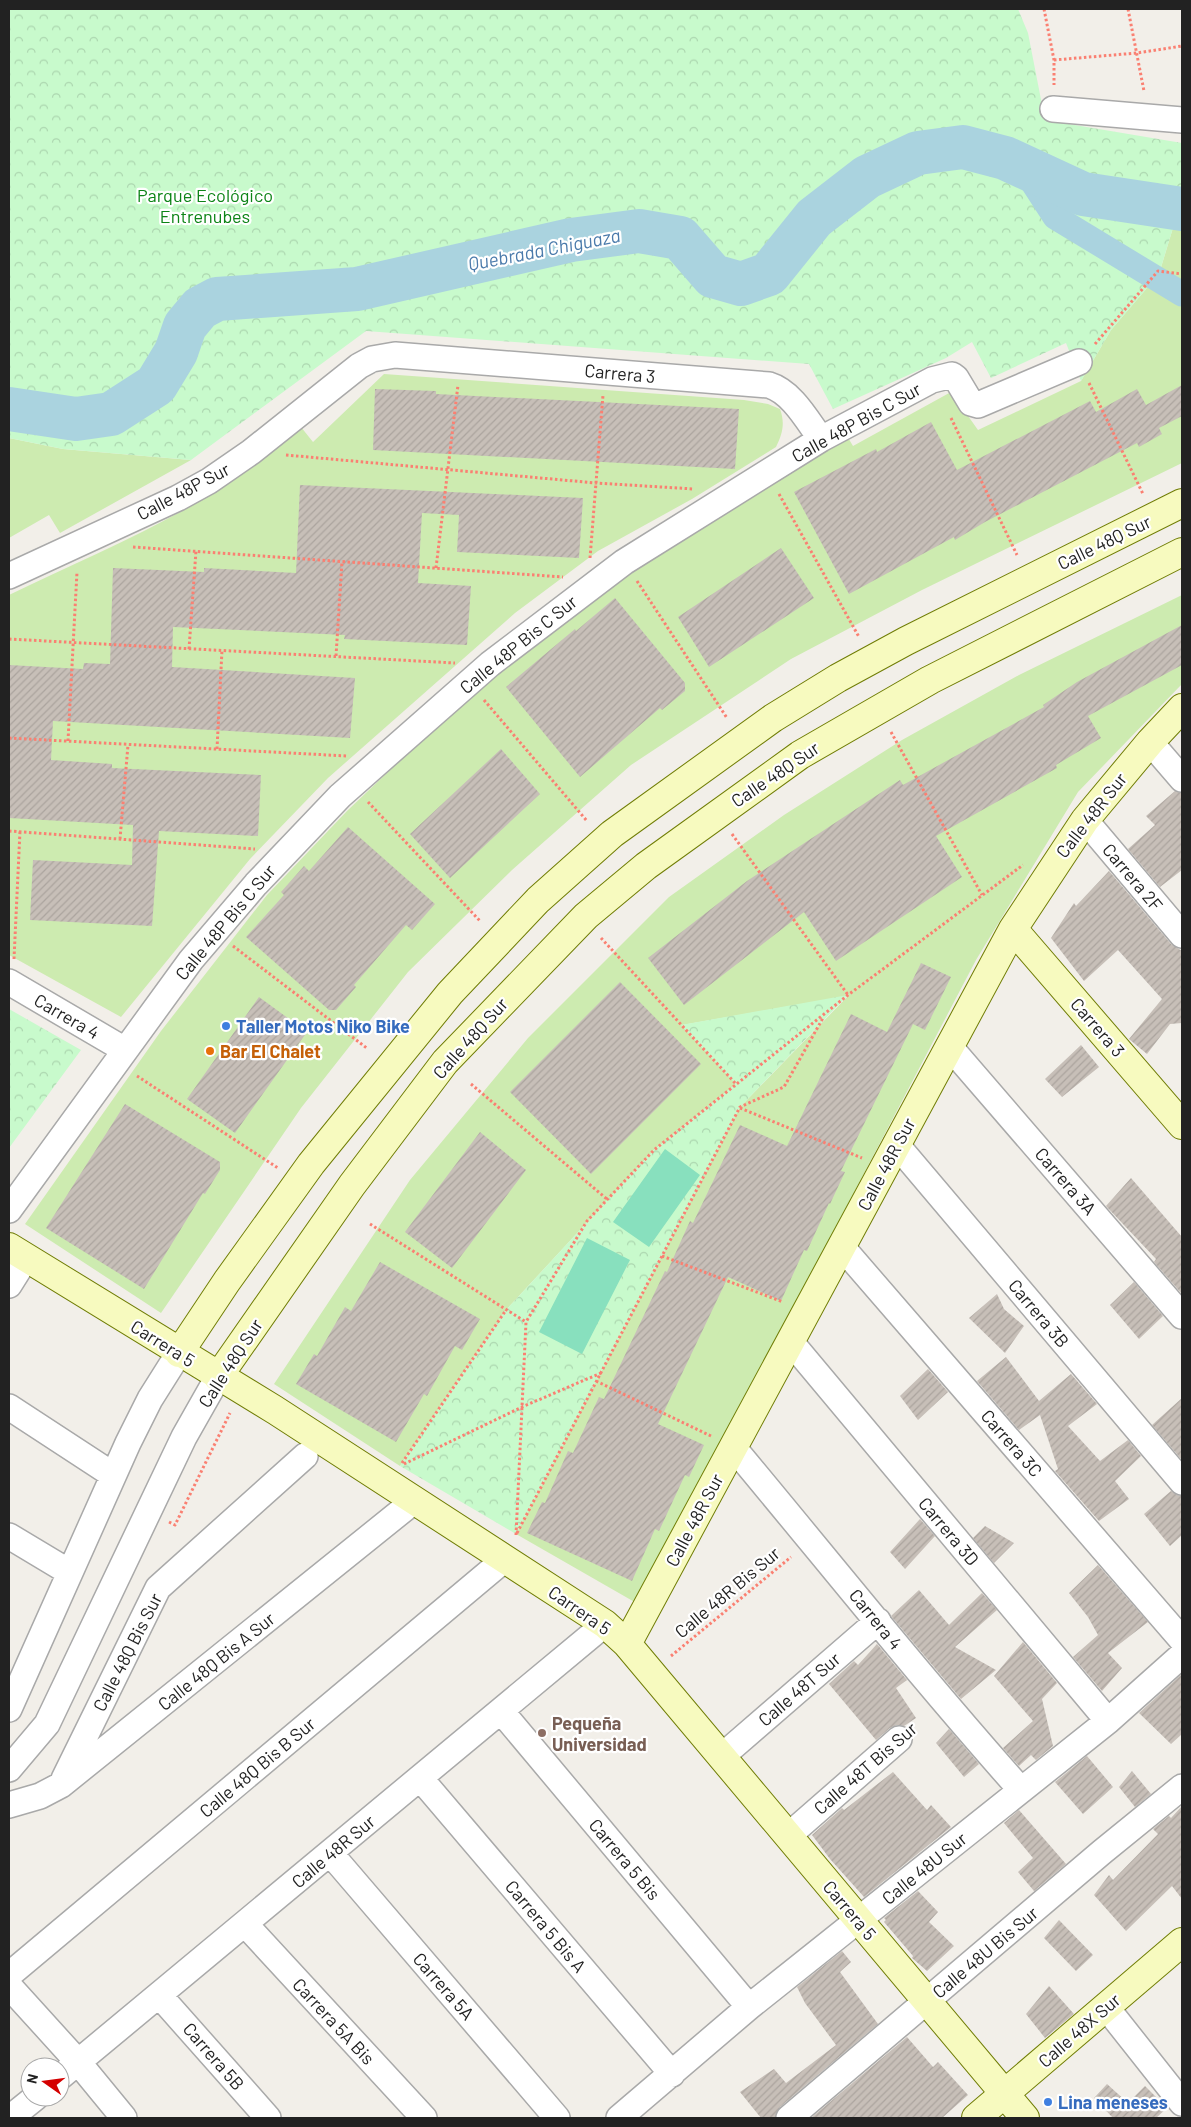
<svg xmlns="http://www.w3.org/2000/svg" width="1191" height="2127" viewBox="0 0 1191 2127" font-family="Barlow,sans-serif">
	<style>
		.grass { fill: #cdebb0 }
		.park { fill: url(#park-crowns) }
		.pitch { fill: #88e0be }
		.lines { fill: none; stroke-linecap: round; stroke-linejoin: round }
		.canal { stroke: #aad3df; stroke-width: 25 }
		.river { stroke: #aad3df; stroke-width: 44 }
		.building { fill: url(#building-hatch) }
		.street-casing { stroke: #a9a9a9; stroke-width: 28 }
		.secondary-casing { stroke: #707d05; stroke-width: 30 }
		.path { stroke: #fa8072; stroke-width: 3; stroke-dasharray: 2.5 2.5; stroke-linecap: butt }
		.street { stroke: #fff; stroke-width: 25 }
		.secondary { stroke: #f7fabf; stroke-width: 28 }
		.shop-dot { fill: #3f7fe0; stroke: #fff; stroke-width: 2 }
		.food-dot { fill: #e8710a; stroke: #fff; stroke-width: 2 }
		.education-dot { fill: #8d6e63; stroke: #fff; stroke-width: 2 }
		.labels { text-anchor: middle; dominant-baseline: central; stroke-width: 4.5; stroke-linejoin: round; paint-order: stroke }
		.park-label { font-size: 18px; fill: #0c8416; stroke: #fff }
		.street-label { font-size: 18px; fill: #222; stroke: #fff }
		.shop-label { font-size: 18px; font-weight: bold; fill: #366cbe; stroke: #fff; text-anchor: start }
		.food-label { font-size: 18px; font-weight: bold; fill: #c56008; stroke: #fff; text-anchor: start }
		.education-label { font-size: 18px; font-weight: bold; fill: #785e54; stroke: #fff; text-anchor: start }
		.water-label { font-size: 19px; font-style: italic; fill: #4a7aab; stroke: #fff }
	</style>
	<defs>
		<pattern id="park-crowns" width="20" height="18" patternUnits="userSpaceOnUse" patternTransform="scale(1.25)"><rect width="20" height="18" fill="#c8facc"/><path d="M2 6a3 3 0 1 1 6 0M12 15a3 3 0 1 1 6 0" fill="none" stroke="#acd6af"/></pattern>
		<pattern id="building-hatch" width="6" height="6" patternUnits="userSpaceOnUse" patternTransform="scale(1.25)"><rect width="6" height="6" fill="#c7bfb8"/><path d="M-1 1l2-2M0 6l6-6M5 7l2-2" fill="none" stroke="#aba49e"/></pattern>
	</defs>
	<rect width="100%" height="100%" fill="#f2efe9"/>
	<!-- grass -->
	<path class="grass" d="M 1182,198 L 1182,463 L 922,590 L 791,659 L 631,765 L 512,870 L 408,972 L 301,1108 L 161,1313 L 25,1224 L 161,1031 L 267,895 L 347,811 L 433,729 L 611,581 L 847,436 L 853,446 L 951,392 L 978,430 L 1081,381 L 1111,330 L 1159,274 Z
		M 384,374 L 744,400 L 768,404 L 780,409 C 785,423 783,433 776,447 L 692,499 L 598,551 L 515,613 L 328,778 L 250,859 L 121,1017 L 9,955 L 9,595 C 77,562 152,531 216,491 C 246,472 273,450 301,427 L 313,442 Z
		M 9,438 L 63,449 L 191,460 L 60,533 L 49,515 L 9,538 Z
		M 1182,595 L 1182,684 L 1078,792 L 976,960 L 638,1604 L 516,1534 L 740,1107 L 848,996 L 682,1025 L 736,1084 L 654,1150 L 506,1310 L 400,1466 L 274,1384 L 410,1180 L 528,1038 L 669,897 L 784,815 L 902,740 L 1019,675 Z"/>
	<!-- park -->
	<path class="park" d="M 9,9 L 1018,9 L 1028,33 L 1045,120 L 1182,143 L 1182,198 L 1159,274 L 1111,330 L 1081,381 L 1066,343 L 991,378 L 972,342 L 946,358 L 833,409 L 809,364 L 366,331 L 191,460 L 63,449 L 9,438 Z
		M 848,995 L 740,1107 L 516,1534 L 400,1466 L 506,1310 L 654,1150 L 736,1084 L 681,1025 Z
		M 9,1009 L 81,1050 L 9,1148 Z"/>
	<!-- pitch -->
	<path class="pitch" d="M 665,1149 L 700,1175 L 649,1247 L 613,1222 Z
		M 587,1238 L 630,1260 L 582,1354 L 539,1332 Z"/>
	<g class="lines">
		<!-- canal -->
		<path class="canal" d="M 1022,166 L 1055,217 L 1182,294"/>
		<!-- river -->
		<path class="river" d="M 9,409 L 76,419 L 111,414 L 156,385 L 176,352 L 185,326 L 200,308 L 217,299 L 357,289 L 571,240 L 639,231 L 680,238 L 713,276 L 741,284 L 769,274 L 814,218 L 867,177 L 918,153 L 963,147 L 1005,158 L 1083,194 L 1182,209"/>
	</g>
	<!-- building -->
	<path class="building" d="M 1182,385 L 1182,416 L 1159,428 L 1162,434 L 1139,447 L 1137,443 L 985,522 L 955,540 L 954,537 L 849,594 L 794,492 L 876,449 L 877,452 L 931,422 L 957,470 L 1090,401 L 1096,412 L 1137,389 L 1146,405 Z
		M 375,389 L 436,391 L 436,394 L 739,409 L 735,469 L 373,450 Z
		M 300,485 L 583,498 L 579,558 L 457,552 L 459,515 L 422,513 L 418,583 L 471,586 L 467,645 L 344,639 L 345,635 L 173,627 L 172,667 L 355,678 L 350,738 L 53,721 L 51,760 L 112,764 L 112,768 L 261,775 L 258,836 L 159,831 L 152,926 L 30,920 L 33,860 L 132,865 L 133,825 L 9,818 L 9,665 L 83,669 L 84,663 L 110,664 L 113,568 L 204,572 L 204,568 L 296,573 Z
		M 781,548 L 814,598 L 709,667 L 678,617 Z
		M 615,598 L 685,683 L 685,691 L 662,710 L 660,708 L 580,777 L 506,687 L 575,629 L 576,631 Z
		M 1182,625 L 1182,665 L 1088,716 L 1101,738 L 1056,765 L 1057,768 L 936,836 L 962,877 L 836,961 L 804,912 L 684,1005 L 648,958 L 747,881 L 900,780 L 903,785 L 1044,707 L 1043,705 L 1077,682 Z
		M 501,749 L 540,794 L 450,878 L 410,834 Z
		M 1175,791 L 1182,793 L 1182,870 L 1160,887 L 1128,849 L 1155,825 L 1146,816 Z
		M 348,827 L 435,904 L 412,930 L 406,925 L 354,985 L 356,987 L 336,1010 L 329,1010 L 246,937 L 284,895 L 281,892 L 304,866 L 309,871 Z
		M 1109,871 L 1171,944 L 1182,951 L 1182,1023 L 1170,1024 L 1147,1054 L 1129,1039 L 1162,999 L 1118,950 L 1084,981 L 1051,938 L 1074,903 L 1076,906 Z
		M 921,963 L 951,977 L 925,1030 L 913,1024 L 841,1171 L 845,1172 L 830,1204 L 829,1203 L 807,1251 L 804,1250 L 781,1301 L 728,1277 L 658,1424 L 704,1445 L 689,1477 L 685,1475 L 659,1531 L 655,1529 L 632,1581 L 527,1533 L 542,1502 L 545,1503 L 568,1451 L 573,1453 L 599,1397 L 604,1399 L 665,1271 L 667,1272 L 690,1221 L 693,1223 L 740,1125 L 787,1146 L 851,1014 L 887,1032 Z
		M 620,982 L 701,1064 L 591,1174 L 510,1092 Z
		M 259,997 L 307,1032 L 235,1133 L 187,1099 Z
		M 1081,1045 L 1099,1067 L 1062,1097 L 1045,1079 Z
		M 125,1104 L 220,1162 L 220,1170 L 205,1194 L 203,1193 L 144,1289 L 46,1228 Z
		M 480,1132 L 526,1170 L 452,1268 L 405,1232 Z
		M 1131,1178 L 1182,1237 L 1182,1294 L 1154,1262 L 1156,1259 L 1106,1206 Z
		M 380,1262 L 480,1319 L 462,1350 L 455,1346 L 427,1396 L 424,1394 L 396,1442 L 296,1384 L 314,1354 L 317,1356 L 345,1307 L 351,1311 Z
		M 1134,1282 L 1163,1316 L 1139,1339 L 1110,1305 Z
		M 997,1294 L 1004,1309 L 1024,1326 L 1005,1353 L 969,1318 Z
		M 1006,1357 L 1039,1401 L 1071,1374 L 1097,1404 L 1068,1426 L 1100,1461 L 1128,1440 L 1141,1456 L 1115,1481 L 1129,1499 L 1099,1521 L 1055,1471 L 1058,1469 L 1040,1415 L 1019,1430 L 977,1381 Z
		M 928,1369 L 948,1392 L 918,1420 L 900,1396 Z
		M 1182,1398 L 1182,1460 L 1152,1425 Z
		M 1171,1491 L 1177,1495 L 1182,1496 L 1182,1535 L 1170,1546 L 1144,1514 Z
		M 920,1519 L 935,1536 L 905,1569 L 890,1552 Z
		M 985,1526 L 1014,1543 L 994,1563 L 973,1538 Z
		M 1098,1565 L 1148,1622 L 1108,1653 L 1122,1668 L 1102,1691 L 1073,1657 L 1098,1635 L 1088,1617 L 1069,1593 Z
		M 919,1590 L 949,1625 L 982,1593 L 997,1610 L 955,1647 L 996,1670 L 961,1699 L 891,1616 Z
		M 1023,1642 L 1057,1683 L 1042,1699 L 1053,1746 L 1036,1760 L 1031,1755 L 1019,1766 L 1003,1748 L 1033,1721 L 994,1676 Z
		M 877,1644 L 907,1680 L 896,1688 L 916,1718 L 904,1726 L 897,1725 L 890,1728 L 876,1740 L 829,1684 L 854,1661 L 858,1665 Z
		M 1182,1674 L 1182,1734 L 1171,1744 L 1139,1713 Z
		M 949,1729 L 979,1764 L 964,1777 L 936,1743 Z
		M 1087,1756 L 1113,1787 L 1083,1814 L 1055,1782 Z
		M 1132,1771 L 1151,1794 L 1135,1807 L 1119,1787 Z
		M 893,1772 L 927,1810 L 931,1805 L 951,1827 L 864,1897 L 830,1859 L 812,1835 L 842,1808 L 844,1810 Z
		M 1182,1806 L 1182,1899 L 1172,1886 L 1126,1931 L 1094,1895 L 1109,1875 L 1113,1880 L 1158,1834 L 1153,1829 L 1169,1816 L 1171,1818 Z
		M 1019,1810 L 1066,1864 L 1034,1891 L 1018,1872 L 1033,1858 L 1004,1823 Z
		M 918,1891 L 938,1912 L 929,1922 L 954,1946 L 927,1971 L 912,1958 L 913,1956 L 884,1922 L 886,1920 L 884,1918 Z
		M 1059,1920 L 1093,1955 L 1076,1971 L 1044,1938 Z
		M 842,1951 L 851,1962 L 840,1972 L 878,2024 L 780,2107 L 775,2118 L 761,2118 L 740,2092 L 774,2069 L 786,2083 L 836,2045 L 805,2003 L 797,1987 Z
		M 1049,1986 L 1074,2014 L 1045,2038 L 1026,2014 Z
		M 907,2037 L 933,2067 L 938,2062 L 968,2095 L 942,2118 L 811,2118 Z
		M 1107,2084 L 1128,2103 L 1145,2086 L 1167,2108 L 1156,2118 L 1113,2118 L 1094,2098 Z"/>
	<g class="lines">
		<defs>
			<path id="street" d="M 1053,109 L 1182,120
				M 9,576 L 178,498 L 209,481 L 251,452 L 359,366 L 372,359 L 395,355 L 769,385 C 792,392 807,420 821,439
				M 1150,742 L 1182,779
				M 1085,820 L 1182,935
				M 9,982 L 125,1050
				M 949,1046 L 1182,1316
				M 896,1144 L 1182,1482
				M 9,1210 L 191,960 L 256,884 L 340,796 L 490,664 L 624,562 L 821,439 L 932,380 L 952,375 L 956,378 L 971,403 L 978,405 L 1079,362
				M 841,1246 L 1182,1640
				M 9,1285 L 26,1258
				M 790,1341 L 1108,1721
				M 9,1407 L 113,1475
				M 733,1447 C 829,1562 922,1679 1021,1790
				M 9,1536 L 69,1572
				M 9,1709 L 128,1443 L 150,1399 L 179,1353
				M 501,1711 L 749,2007
				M 721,1757 L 878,1621
				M 9,1769 L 47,1724 L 184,1437 L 218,1377
				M 420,1778 L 672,2074
				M 64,1779 L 158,1588 L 305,1456
				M 9,1805 L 40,1796 L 61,1785 L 414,1501
				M 788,1836 L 899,1739
				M 330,1853 L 557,2118
				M 245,1924 L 424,2118
				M 9,1975 L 505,1559
				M 9,1986 L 78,2062 L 124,2118
				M 159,1995 L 268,2118
				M 1106,2007 L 1182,2103
				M 60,2077 L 605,1624
				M 10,2118 L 36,2097
				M 619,2118 L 749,2007 L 1108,1721 L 1182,1655
				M 789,2118 L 1102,1852 L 1182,1787"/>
			<path id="secondary" d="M 1013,929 L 1182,1125
				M 9,1247 L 275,1410 L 605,1624 L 627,1644 L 1025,2118
				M 179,1353 L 227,1281 L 311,1164 L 450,993 L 538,900 L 612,834 L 773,718 L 838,678 L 906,641 L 1182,503
				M 218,1377 L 352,1185 L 445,1062 L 586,916 L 646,866 L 800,755 L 930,680 L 1182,552
				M 627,1644 L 1013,929 L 1085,820 L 1150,742 L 1182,708
				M 976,2118 L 1182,1942"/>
		</defs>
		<!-- street casing -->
		<use href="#street" class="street-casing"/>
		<!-- secondary casing -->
		<use href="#secondary" class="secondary-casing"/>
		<!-- path -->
		<path class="path" d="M 1044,9 L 1054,60 L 1054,85
			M 1128,9 L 1144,91
			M 1054,60 L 1137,53 L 1182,46
			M 1095,344 L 1158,271 L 1182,274
			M 1089,383 L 1143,494
			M 951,418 L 1017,555
			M 286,455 L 596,483 L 694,489
			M 779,494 L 859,637
			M 133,547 L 563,577
			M 590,558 L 603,395
			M 436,568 L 458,385
			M 637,581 L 727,718
			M 9,639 L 455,663
			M 189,649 L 196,551
			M 336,656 L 342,562
			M 484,700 L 587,821
			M 891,732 L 982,895
			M 9,738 L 347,756
			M 68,741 L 77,572
			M 217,749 L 222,650
			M 368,802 L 480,921
			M 9,831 L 255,849
			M 732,834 L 848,995
			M 120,839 L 128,745
			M 601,938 L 736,1084
			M 233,946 L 368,1049
			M 14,959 L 20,831
			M 137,1076 L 278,1168
			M 471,1084 L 608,1200
			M 740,1108 L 862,1158
			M 370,1224 L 526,1322
			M 662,1256 L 783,1302
			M 596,1381 L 711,1436
			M 402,1463 L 506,1310
			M 404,1464 L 522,1407 L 601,1373
			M 169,1522 L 175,1525 L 230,1413
			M 517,1533 L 740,1107 L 784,1087 L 823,1018
			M 516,1535 L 526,1322 L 587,1221 L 654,1150 L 848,995 L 1023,865
			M 671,1656 L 791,1557"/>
		<!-- street -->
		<use href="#street" class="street"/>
		<!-- secondary -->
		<use href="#secondary" class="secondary"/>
	</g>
	<!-- markers -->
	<g class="shop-dot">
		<circle cx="226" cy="1026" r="5"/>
		<circle cx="1048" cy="2102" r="5"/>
	</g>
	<circle class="food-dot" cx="210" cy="1051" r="5"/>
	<circle class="education-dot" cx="542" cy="1733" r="5"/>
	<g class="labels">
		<!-- park labels -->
		<g class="park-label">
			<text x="205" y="195">Parque Ecológico<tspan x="205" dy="21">Entrenubes</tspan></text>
		</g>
		<!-- street labels -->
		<g class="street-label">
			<text transform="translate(620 373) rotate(5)">Carrera 3</text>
			<text transform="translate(856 422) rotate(-29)">Calle 48P Bis C Sur</text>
			<text transform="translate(183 491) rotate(-28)">Calle 48P Sur</text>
			<text transform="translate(1104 542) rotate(-26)">Calle 48Q Sur</text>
			<text transform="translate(518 644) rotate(-39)">Calle 48P Bis C Sur</text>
			<text transform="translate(775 774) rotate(-34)">Calle 48Q Sur</text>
			<text transform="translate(1091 815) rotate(-52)">Calle 48R Sur</text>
			<text transform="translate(1133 877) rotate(50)">Carrera 2F</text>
			<text transform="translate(225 922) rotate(-50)">Calle 48P Bis C Sur</text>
			<text transform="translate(67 1016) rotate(30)">Carrera 4</text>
			<text transform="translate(1098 1027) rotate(49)">Carrera 3</text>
			<text transform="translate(470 1038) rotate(-48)">Calle 48Q Sur</text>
			<text transform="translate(886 1164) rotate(-62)">Calle 48R Sur</text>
			<text transform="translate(1066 1181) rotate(49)">Carrera 3A</text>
			<text transform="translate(1039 1313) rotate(50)">Carrera 3B</text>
			<text transform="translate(163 1343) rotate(32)">Carrera 5</text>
			<text transform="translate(230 1363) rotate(-57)">Calle 48Q Sur</text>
			<text transform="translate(1012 1443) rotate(49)">Carrera 3C</text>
			<text transform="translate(694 1520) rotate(-62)">Calle 48R Sur</text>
			<text transform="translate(949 1531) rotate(50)">Carrera 3D</text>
			<text transform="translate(727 1592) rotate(-40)">Calle 48R Bis Sur</text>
			<text transform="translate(580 1610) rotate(35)">Carrera 5</text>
			<text transform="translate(876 1619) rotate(51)">Carrera 4</text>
			<text transform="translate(127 1652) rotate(-63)">Calle 48Q Bis Sur</text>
			<text transform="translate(216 1661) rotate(-39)">Calle 48Q Bis A Sur</text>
			<text transform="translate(799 1689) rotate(-41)">Calle 48T Sur</text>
			<text transform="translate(257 1767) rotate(-40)">Calle 48Q Bis B Sur</text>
			<text transform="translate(865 1768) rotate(-41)">Calle 48T Bis Sur</text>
			<text transform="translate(333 1851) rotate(-40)">Calle 48R Sur</text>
			<text transform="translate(625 1859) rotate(50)">Carrera 5 Bis</text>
			<text transform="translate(924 1868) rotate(-39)">Calle 48U Sur</text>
			<text transform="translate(850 1910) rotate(50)">Carrera 5</text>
			<text transform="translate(546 1926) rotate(50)">Carrera 5 Bis A</text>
			<text transform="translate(985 1952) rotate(-40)">Calle 48U Bis Sur</text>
			<text transform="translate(444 1986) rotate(49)">Carrera 5A</text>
			<text transform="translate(334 2021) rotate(47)">Carrera 5A Bis</text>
			<text transform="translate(1079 2030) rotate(-41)">Calle 48X Sur</text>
			<text transform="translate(214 2056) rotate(49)">Carrera 5B</text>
		</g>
		<!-- shop labels -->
		<g class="shop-label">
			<text x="236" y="1026">Taller Motos Niko Bike</text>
			<text x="1058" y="2102">Lina meneses</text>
		</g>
		<!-- food labels -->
		<g class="food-label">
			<text x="220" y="1051">Bar El Chalet</text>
		</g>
		<!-- education labels -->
		<g class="education-label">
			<text x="552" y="1723">Pequeña<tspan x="552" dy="21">Universidad</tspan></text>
		</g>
		<!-- water labels -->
		<g class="water-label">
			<text transform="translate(544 249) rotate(-11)">Quebrada Chiguaza</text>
		</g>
	</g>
	<!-- border -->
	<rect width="1191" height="2127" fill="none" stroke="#222222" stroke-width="20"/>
	<!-- north arrow -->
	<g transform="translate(45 2082) rotate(284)"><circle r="24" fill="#ffffff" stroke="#a7a7a7"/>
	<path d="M0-4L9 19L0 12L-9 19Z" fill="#d40000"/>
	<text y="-8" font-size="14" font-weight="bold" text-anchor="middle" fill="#222222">N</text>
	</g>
</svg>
